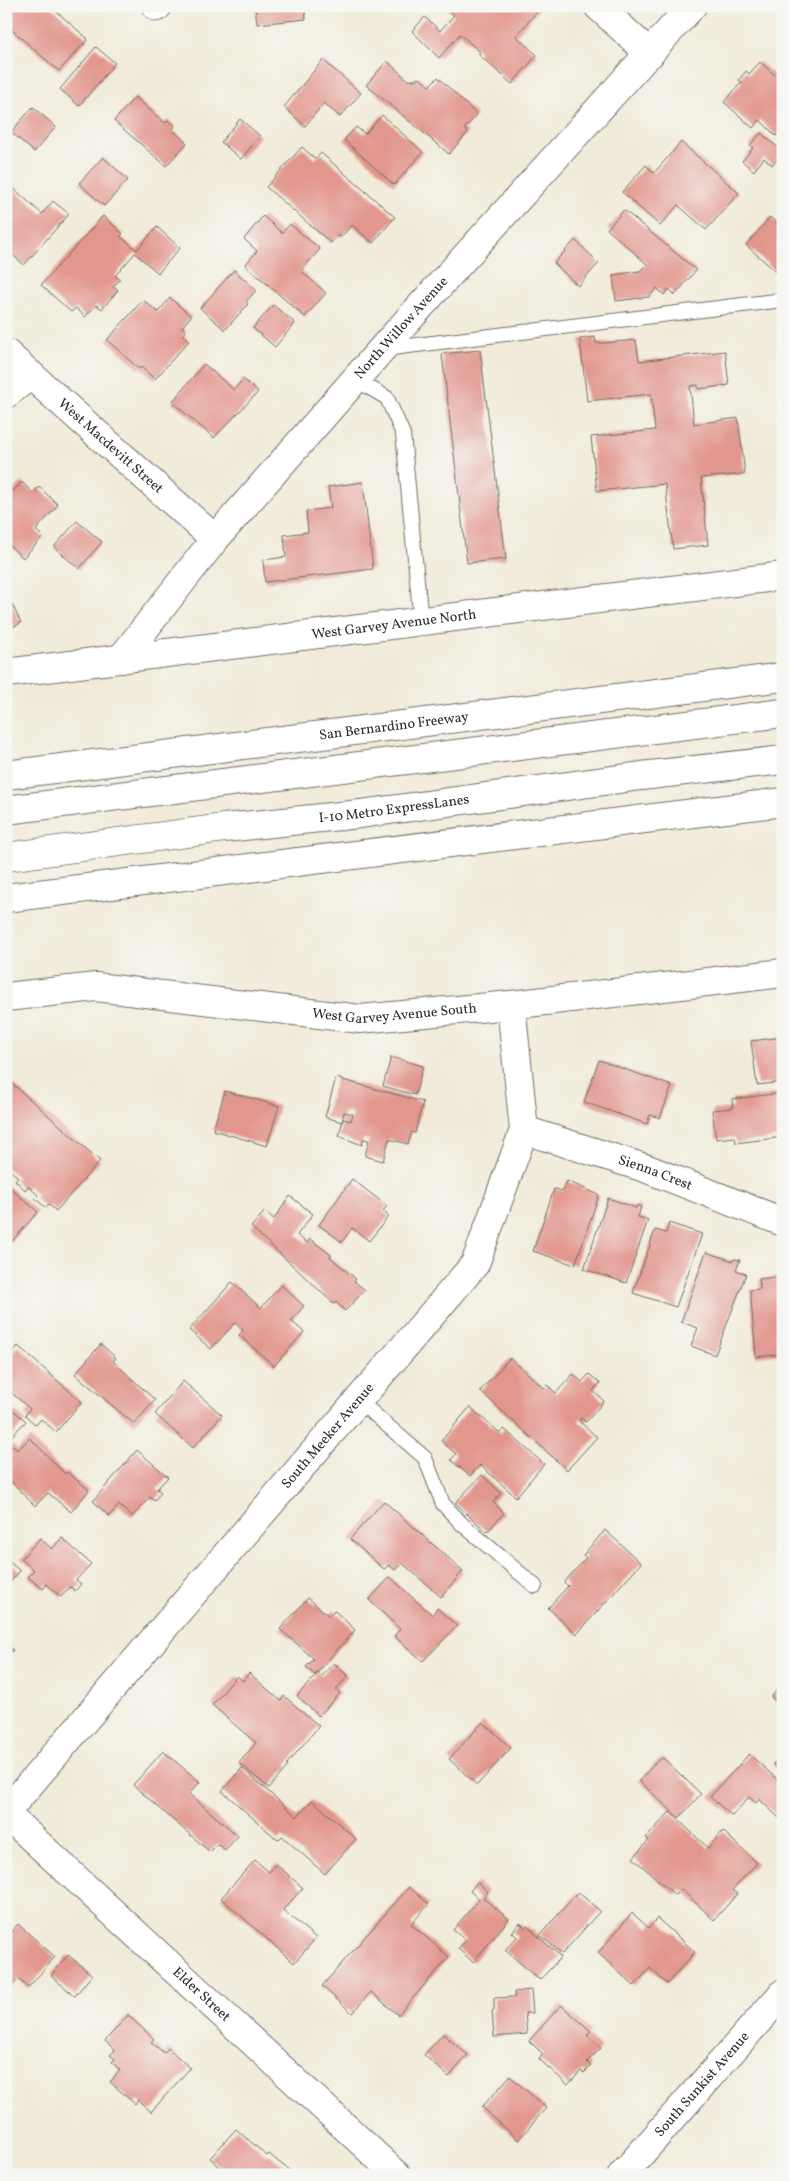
<svg xmlns="http://www.w3.org/2000/svg" width="789" height="2181" viewBox="0 0 789 2181" font-family="Vollkorn,serif">
	<style>
		.building { fill: #e2978e }
		.lines { fill: none; stroke-linecap: round; stroke-linejoin: round }
		.lane-casing { stroke: #706e68; stroke-width: 16 }
		.street-casing { stroke: #706e68; stroke-width: 30 }
		.secondary-casing { stroke: #706e68; stroke-width: 30 }
		.highway-casing { stroke: #706e68; stroke-width: 30 }
		.lane { stroke: #fff; stroke-width: 14 }
		.street { stroke: #fff; stroke-width: 28 }
		.secondary { stroke: #fff; stroke-width: 28 }
		.highway { stroke: #fff; stroke-width: 28 }
		.labels { text-anchor: middle; dominant-baseline: central; stroke-width: 4.5; stroke-linejoin: round; paint-order: stroke }
		.street-label { font-size: 14px; fill: #2b2b2b; stroke: #f6f6f2 }
	</style>
	<rect width="100%" height="100%" fill="#f6f6f2"/>
	<filter id="ink" filterUnits="userSpaceOnUse"><feTurbulence type="fractalNoise" baseFrequency=".02" numOctaves="2"/><feDisplacementMap in="SourceGraphic" scale="10" xChannelSelector="R" yChannelSelector="G"/><feConvolveMatrix kernelMatrix="1 2 1 2 8 2 1 2 1" color-interpolation-filters="sRGB"/></filter>
	<filter id="wash" filterUnits="userSpaceOnUse"><feTurbulence type="fractalNoise" baseFrequency=".0096" numOctaves="4" result="noise"/><feDisplacementMap in="SourceGraphic" scale="20" xChannelSelector="R" yChannelSelector="G"/><feGaussianBlur stdDeviation="1.12" result="paint"/><feColorMatrix in="noise" values="0 0 0 0 0 0 0 0 0 0 0 0 0 0 0 0 0 1.4 0 .05"/><feComposite in="paint" operator="in"/></filter>
	<g filter="url(#wash)">
		<rect width="100%" height="100%" fill="#f1ebd9"/>
		<g id="blocks">
			<!-- building -->
			<path class="building" d="M 17,6 L 50,6 L 88,39 L 59,71 L 6,25 L 6,19 Z
				M 255,6 L 304,6 L 306,19 L 257,24 Z
				M 444,6 L 542,6 L 516,36 L 537,55 L 512,84 L 478,54 L 480,52 L 460,34 L 439,58 L 412,31 L 425,17 L 440,31 L 454,15 Z
				M 96,47 L 115,63 L 79,106 L 60,89 Z
				M 323,60 L 361,93 L 340,117 L 324,103 L 305,126 L 284,107 Z
				M 387,61 L 409,81 L 420,78 L 429,86 L 438,77 L 477,115 L 464,129 L 468,132 L 449,154 L 366,85 Z
				M 760,62 L 783,82 L 783,128 L 776,136 L 760,120 L 753,128 L 724,102 L 742,82 L 739,80 L 746,71 L 749,74 Z
				M 135,97 L 165,123 L 168,120 L 175,126 L 172,129 L 187,143 L 166,166 L 114,121 Z
				M 33,107 L 56,127 L 34,152 L 11,132 Z
				M 382,115 L 423,152 L 394,185 L 344,140 L 356,127 L 365,134 Z
				M 240,119 L 260,136 L 241,159 L 221,142 Z
				M 761,133 L 783,152 L 772,165 L 764,158 L 754,171 L 742,161 L 753,148 L 750,145 Z
				M 681,142 L 739,193 L 706,230 L 678,205 L 660,226 L 622,192 L 646,165 L 654,173 Z
				M 302,147 L 315,159 L 321,153 L 395,217 L 373,243 L 352,225 L 341,237 L 338,235 L 331,243 L 266,187 Z
				M 103,157 L 128,180 L 104,206 L 79,183 Z
				M 12,187 L 42,214 L 53,201 L 69,214 L 24,265 L 6,249 L 6,193 Z
				M 624,210 L 696,270 L 675,295 L 669,289 L 664,295 L 657,288 L 649,297 L 616,301 L 613,275 L 640,271 L 647,264 L 607,229 Z
				M 103,216 L 123,234 L 120,236 L 137,250 L 157,227 L 180,248 L 158,273 L 135,253 L 115,276 L 120,279 L 113,287 L 118,290 L 102,309 L 96,305 L 85,317 L 76,308 L 71,312 L 41,285 Z
				M 263,216 L 282,233 L 290,224 L 320,249 L 301,271 L 326,293 L 305,317 L 245,265 L 257,251 L 244,239 Z
				M 770,217 L 783,229 L 783,273 L 781,276 L 746,245 Z
				M 575,240 L 599,263 L 578,286 L 554,263 Z
				M 234,270 L 256,290 L 246,302 L 248,304 L 225,330 L 200,308 Z
				M 170,298 L 191,316 L 182,327 L 186,331 L 183,335 L 189,341 L 155,379 L 141,367 L 139,369 L 107,340 L 143,300 L 158,312 Z
				M 273,305 L 295,323 L 275,347 L 253,328 Z
				M 595,337 L 596,343 L 603,343 L 636,340 L 639,361 L 725,351 L 729,385 L 698,389 L 698,385 L 690,386 L 694,424 L 738,418 L 745,474 L 701,478 L 708,545 L 673,549 L 665,484 L 597,491 L 591,437 L 655,430 L 651,394 L 587,401 L 580,339 Z
				M 480,350 L 506,559 L 467,563 L 442,354 Z
				M 204,364 L 234,390 L 243,379 L 258,392 L 214,438 L 172,402 Z
				M 22,482 L 33,493 L 39,487 L 58,505 L 36,530 L 43,537 L 23,558 L 6,542 L 6,491 L 9,488 L 13,491 Z
				M 363,482 L 373,569 L 265,582 L 263,560 L 286,557 L 284,535 L 308,532 L 306,511 L 331,508 L 328,487 Z
				M 77,521 L 102,542 L 79,569 L 54,547 Z
				M 8,596 L 21,623 L 6,630 L 6,597 Z
				M 783,1037 L 783,1082 L 757,1085 L 751,1041 Z
				M 391,1057 L 423,1066 L 415,1095 L 383,1086 Z
				M 599,1060 L 672,1086 L 660,1118 L 650,1115 L 647,1124 L 584,1102 Z
				M 6,1078 L 100,1161 L 56,1211 L 49,1205 L 46,1208 L 35,1198 L 38,1195 L 28,1186 L 25,1190 L 15,1180 L 18,1177 L 6,1167 Z
				M 336,1078 L 423,1102 L 415,1133 L 412,1132 L 408,1144 L 389,1139 L 383,1161 L 365,1156 L 369,1140 L 363,1139 L 362,1145 L 339,1136 L 343,1119 L 351,1121 L 353,1114 L 344,1112 L 342,1122 L 325,1117 Z
				M 225,1091 L 279,1106 L 267,1146 L 213,1130 Z
				M 783,1093 L 783,1137 L 736,1143 L 735,1137 L 716,1139 L 712,1110 L 733,1108 L 732,1099 Z
				M 352,1179 L 387,1206 L 383,1211 L 389,1216 L 369,1241 L 352,1228 L 342,1242 L 319,1225 Z
				M 567,1181 L 599,1195 L 575,1265 L 533,1251 L 554,1189 L 563,1191 Z
				M 6,1184 L 38,1212 L 6,1248 Z
				M 290,1196 L 313,1214 L 297,1235 L 307,1243 L 310,1239 L 331,1255 L 330,1257 L 356,1279 L 354,1281 L 365,1290 L 345,1311 L 336,1302 L 334,1304 L 251,1227 L 265,1211 L 274,1219 Z
				M 608,1198 L 636,1208 L 637,1205 L 641,1207 L 638,1217 L 648,1220 L 626,1283 L 584,1269 Z
				M 669,1223 L 702,1234 L 676,1307 L 633,1293 L 655,1230 L 666,1233 Z
				M 706,1252 L 733,1261 L 734,1259 L 740,1260 L 736,1270 L 746,1274 L 715,1355 L 691,1346 L 698,1328 L 681,1322 Z
				M 783,1276 L 783,1354 L 756,1357 L 750,1290 L 760,1289 L 759,1279 Z
				M 232,1282 L 261,1308 L 281,1285 L 304,1306 L 291,1321 L 304,1332 L 274,1366 L 239,1335 L 243,1330 L 235,1323 L 211,1349 L 189,1330 Z
				M 101,1344 L 116,1358 L 113,1361 L 155,1400 L 134,1424 L 75,1374 Z
				M 18,1346 L 82,1402 L 56,1432 L 41,1419 L 36,1425 L 25,1415 L 30,1409 L 6,1388 L 6,1360 Z
				M 510,1358 L 544,1388 L 547,1385 L 556,1393 L 573,1374 L 582,1382 L 589,1374 L 600,1383 L 593,1391 L 604,1401 L 586,1422 L 581,1418 L 579,1421 L 597,1437 L 567,1470 L 480,1391 Z
				M 183,1381 L 222,1415 L 193,1448 L 155,1414 Z
				M 6,1404 L 26,1421 L 6,1442 Z
				M 470,1407 L 500,1433 L 504,1429 L 544,1464 L 516,1497 L 480,1465 L 470,1476 L 451,1460 L 456,1454 L 441,1441 Z
				M 30,1438 L 65,1474 L 67,1472 L 89,1490 L 71,1512 L 48,1493 L 35,1506 L 6,1476 L 6,1451 L 13,1445 L 17,1450 Z
				M 137,1450 L 168,1477 L 157,1489 L 161,1492 L 154,1501 L 150,1497 L 132,1517 L 119,1505 L 109,1516 L 93,1501 Z
				M 482,1475 L 501,1493 L 493,1502 L 504,1513 L 487,1532 L 455,1503 Z
				M 384,1501 L 463,1571 L 441,1597 L 402,1563 L 395,1570 L 389,1565 L 384,1569 L 350,1539 Z
				M 605,1530 L 641,1563 L 577,1634 L 548,1608 L 568,1586 L 564,1582 L 586,1558 L 583,1555 Z
				M 40,1538 L 52,1549 L 62,1538 L 91,1564 L 76,1580 L 81,1584 L 75,1591 L 70,1587 L 61,1597 L 47,1584 L 43,1589 L 28,1577 L 34,1570 L 21,1559 Z
				M 6,1559 L 20,1571 L 6,1587 Z
				M 390,1577 L 432,1615 L 437,1608 L 457,1626 L 423,1661 L 394,1636 L 400,1629 L 369,1600 Z
				M 308,1598 L 329,1616 L 334,1610 L 355,1630 L 315,1675 L 306,1667 L 314,1659 L 280,1629 Z
				M 6,1644 L 13,1650 L 6,1658 Z
				M 334,1663 L 348,1676 L 336,1690 L 340,1693 L 319,1716 L 297,1696 L 318,1673 L 322,1676 Z
				M 249,1673 L 281,1701 L 284,1696 L 319,1726 L 286,1765 L 288,1766 L 269,1788 L 239,1763 L 256,1743 L 212,1705 L 237,1676 L 243,1681 Z
				M 783,1684 L 783,1707 L 771,1697 Z
				M 483,1722 L 511,1748 L 477,1785 L 449,1759 Z
				M 163,1751 L 200,1782 L 189,1794 L 238,1836 L 225,1850 L 218,1844 L 210,1852 L 133,1785 Z
				M 783,1753 L 783,1775 L 773,1764 Z
				M 749,1754 L 779,1781 L 783,1778 L 783,1816 L 780,1819 L 759,1799 L 756,1803 L 749,1797 L 732,1816 L 710,1797 Z
				M 663,1758 L 701,1794 L 679,1818 L 639,1781 L 657,1761 Z
				M 242,1768 L 297,1817 L 312,1800 L 356,1839 L 325,1874 L 282,1836 L 278,1840 L 222,1791 Z
				M 670,1812 L 708,1848 L 723,1831 L 757,1863 L 732,1890 L 737,1894 L 714,1920 L 681,1889 L 675,1895 L 633,1858 L 649,1840 L 646,1838 Z
				M 255,1860 L 269,1872 L 276,1864 L 303,1888 L 283,1910 L 316,1938 L 294,1963 L 221,1898 Z
				M 477,1882 L 488,1892 L 483,1898 L 509,1919 L 473,1962 L 458,1949 L 466,1940 L 453,1930 L 479,1899 L 470,1891 Z
				M 409,1887 L 429,1904 L 411,1924 L 449,1957 L 398,2015 L 371,1992 L 352,2013 L 322,1986 Z
				M 578,1892 L 600,1911 L 562,1954 L 540,1935 Z
				M 632,1913 L 649,1928 L 657,1918 L 695,1952 L 667,1984 L 650,1968 L 634,1986 L 598,1953 Z
				M 520,1923 L 525,1928 L 527,1926 L 561,1957 L 540,1980 L 505,1950 L 517,1937 L 512,1932 Z
				M 18,1924 L 55,1957 L 28,1988 L 18,1979 L 6,1993 L 6,1938 Z
				M 68,1955 L 92,1975 L 75,1996 L 51,1976 Z
				M 531,1990 L 533,2013 L 525,2013 L 527,2034 L 494,2037 L 492,2011 L 494,2010 L 494,1998 L 515,1997 L 514,1992 Z
				M 561,2005 L 591,2031 L 587,2035 L 601,2048 L 587,2062 L 591,2066 L 584,2073 L 581,2071 L 568,2085 L 539,2059 L 543,2054 L 529,2041 Z
				M 128,2015 L 154,2039 L 151,2042 L 164,2053 L 168,2048 L 190,2068 L 151,2112 L 138,2100 L 135,2104 L 110,2082 L 120,2070 L 112,2062 L 115,2059 L 110,2055 L 115,2050 L 105,2041 Z
				M 443,2034 L 468,2055 L 449,2077 L 424,2055 Z
				M 510,2076 L 546,2108 L 518,2140 L 482,2107 Z
				M 236,2129 L 267,2156 L 269,2154 L 290,2171 L 286,2175 L 229,2175 L 210,2158 Z"/>
		</g>
	</g>
	<g filter="url(#ink)">
		<use href="#blocks" fill-opacity="0" stroke="#706e68" stroke-width="1"/>
		<g class="lines">
			<defs>
				<path id="lane" d="M 384,349 L 783,300
					M 355,379 L 387,398 L 403,434 L 421,622
					M 359,1401 L 425,1458 L 443,1504 L 462,1524 L 535,1586"/>
				<g id="street">
					<path d="M 156,6 L 157,7"/>
					<path d="M 598,6 L 650,54"/>
					<path id="s1" d="M 6,353 L 215,539"/>
					<path d="M 6,394 L 31,375"/>
					<path id="s2" d="M 121,659 L 215,539 L 381,350 L 692,6"/>
					<path id="s3" d="M 524,1130 L 645,1168 L 783,1222"/>
					<path id="s4" d="M 6,1812 L 475,1264 L 524,1130 L 511,1005"/>
					<path id="s5" d="M 6,1814 L 397,2175"/>
					<path id="s6" d="M 622,2175 L 783,1993"/>
				</g>
				<g id="secondary">
					<path id="s7" d="M 6,673 L 783,576"/>
					<path id="s8" d="M 6,997 L 96,987 L 360,1019 L 511,1005 L 783,973"/>
				</g>
				<g id="highway">
					<path id="s9" d="M 6,775 L 783,677"/>
					<path d="M 6,810 L 783,713"/>
					<path id="s10" d="M 6,857 L 224,828 L 360,814 L 641,776 L 783,760"/>
					<path d="M 6,898 L 783,802"/>
				</g>
			</defs>
			<!-- lane casing -->
			<use href="#lane" class="lane-casing"/>
			<!-- street casing -->
			<use href="#street" class="street-casing"/>
			<!-- secondary casing -->
			<use href="#secondary" class="secondary-casing"/>
			<!-- highway casing -->
			<use href="#highway" class="highway-casing"/>
			<!-- lane -->
			<use href="#lane" class="lane"/>
			<!-- street -->
			<use href="#street" class="street"/>
			<!-- secondary -->
			<use href="#secondary" class="secondary"/>
			<!-- highway -->
			<use href="#highway" class="highway"/>
		</g>
	</g>
	<g class="labels">
		<!-- street labels -->
		<g class="street-label">
			<text stroke="none"><textPath href="#s2" startOffset="434">North Willow Avenue</textPath></text>
			<text stroke="none"><textPath href="#s1" startOffset="140">West Macdevitt Street</textPath></text>
			<text stroke="none"><textPath href="#s7" startOffset="391">West Garvey Avenue North</textPath></text>
			<text stroke="none"><textPath href="#s9" startOffset="391">San Bernardino Freeway</textPath></text>
			<text stroke="none"><textPath href="#s10" startOffset="391">I-10 Metro ExpressLanes</textPath></text>
			<text stroke="none"><textPath href="#s8" startOffset="391">West Garvey Avenue South</textPath></text>
			<text stroke="none"><textPath href="#s3" startOffset="138">Sienna Crest</textPath></text>
			<text stroke="none"><textPath href="#s4" startOffset="495">South Meeker Avenue</textPath></text>
			<text stroke="none"><textPath href="#s5" startOffset="266">Elder Street</textPath></text>
			<text stroke="none"><textPath href="#s6" startOffset="121">South Sunkist Avenue</textPath></text>
		</g>
	</g>
	<!-- margin -->
	<rect width="789" height="2181" fill="none" stroke="#f6f6f2" stroke-width="25"/>
</svg>
